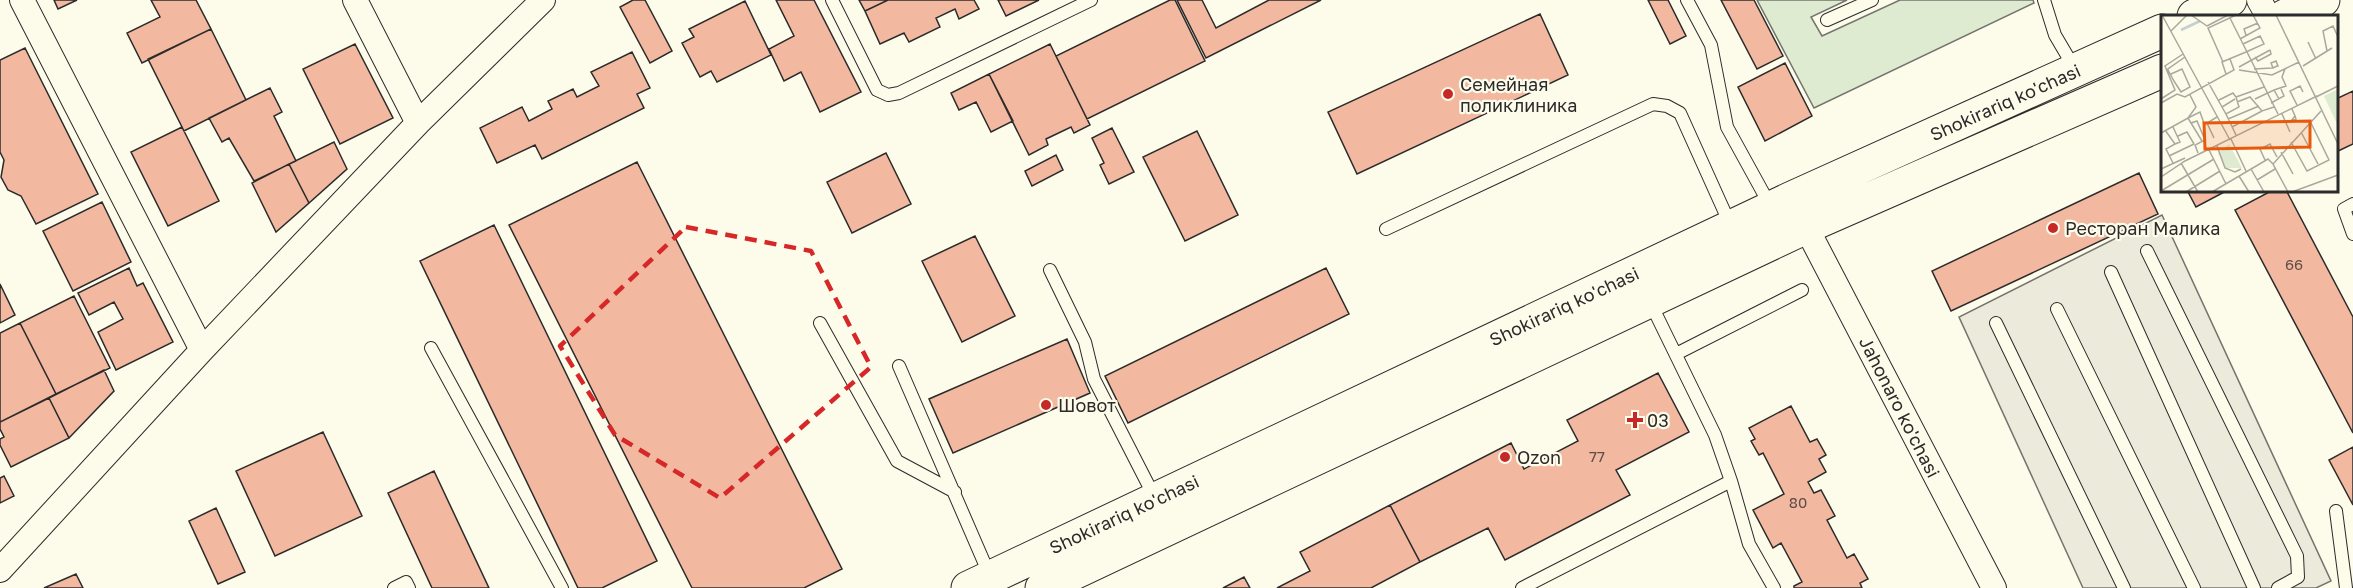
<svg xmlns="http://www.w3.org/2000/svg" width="2353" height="588" viewBox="0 0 2353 588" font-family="'Golos Text',sans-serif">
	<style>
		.green { fill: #deebd1; stroke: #74746e; stroke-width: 1.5 }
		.parking { fill: #eceadb; stroke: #74746e; stroke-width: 1.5 }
		.building { fill: #f2b8a0; stroke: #2b2b2b; stroke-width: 1.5 }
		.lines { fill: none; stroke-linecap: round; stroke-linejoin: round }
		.service-casing { stroke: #2b2b2b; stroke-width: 14 }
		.minor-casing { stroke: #2b2b2b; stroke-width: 26 }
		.secondary-casing { stroke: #2b2b2b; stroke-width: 35 }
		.service { stroke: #fdfbea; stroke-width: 12 }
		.minor { stroke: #fdfbea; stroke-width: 24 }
		.secondary { stroke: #fdfbea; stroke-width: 33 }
		.marked { fill: none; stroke: #d62828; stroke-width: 4.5; stroke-dasharray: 12 8; stroke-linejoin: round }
		.poi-dot { fill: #c62828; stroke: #fdfbea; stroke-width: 2 }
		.labels { text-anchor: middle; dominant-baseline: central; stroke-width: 4.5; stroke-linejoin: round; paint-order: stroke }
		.number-label { font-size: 15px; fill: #5d4e48 }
		.poi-label { font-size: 18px; fill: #2b2b2b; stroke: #fdfbea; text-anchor: start }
		.street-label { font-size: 18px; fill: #2b2b2b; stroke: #fdfbea }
		.inset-river { fill: none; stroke: #c7d0d0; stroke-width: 3 }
		.inset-road { fill: none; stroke: #a9a89e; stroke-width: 1.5 }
		.view { fill: #e8590c; fill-opacity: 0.15; stroke: #e8590c; stroke-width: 3 }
		.inset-edge { fill: none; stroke: #2b2b2b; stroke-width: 3 }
	</style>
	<rect width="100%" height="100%" fill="#fdfbea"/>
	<!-- green -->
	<path class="green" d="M 1757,0 L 1847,0 L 1811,17 L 1822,36 L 1900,0 L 2033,0 L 2034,3 L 1814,108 Z"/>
	<!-- parking -->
	<path class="parking" d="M 2162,215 L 2331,581 L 2316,588 L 2083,588 L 1959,317 Z"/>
	<!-- building -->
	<path class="building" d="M 54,0 L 77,0 L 58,9 Z
		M 151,0 L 196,0 L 211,29 L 142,63 L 127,33 L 160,17 Z
		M 633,0 L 645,0 L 672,51 L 650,63 L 620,7 Z
		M 776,0 L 814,0 L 861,92 L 820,112 L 801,72 L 784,81 L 769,49 L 794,36 Z
		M 859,0 L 888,0 L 865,11 Z
		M 888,0 L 974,0 L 979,9 L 959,19 L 955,9 L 936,18 L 940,27 L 909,42 L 904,33 L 880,44 L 865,11 Z
		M 998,0 L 1039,0 L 1006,16 Z
		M 1170,0 L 1175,0 L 1205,61 L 1087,119 L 1056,56 Z
		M 1177,0 L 1202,0 L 1216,28 L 1269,0 L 1321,0 L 1206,58 Z
		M 1648,0 L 1668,0 L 1686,36 L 1670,44 Z
		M 1721,0 L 1754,0 L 1783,56 L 1757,69 Z
		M 745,1 L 771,55 L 717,82 L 711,71 L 700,77 L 682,43 L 694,37 L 689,29 Z
		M 1540,14 L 1568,75 L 1357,174 L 1328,112 Z
		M 211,29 L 246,100 L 184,131 L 148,59 Z
		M 355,44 L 393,118 L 340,144 L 303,69 Z
		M 1050,44 L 1090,125 L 1074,133 L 1071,127 L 1046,139 L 1048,145 L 1029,155 L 989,74 Z
		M 25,48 L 98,194 L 36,224 L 21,196 L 8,190 L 1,177 L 4,160 L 0,152 L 0,60 Z
		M 632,52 L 650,88 L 637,94 L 644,108 L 542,159 L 535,145 L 497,163 L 480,128 L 522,107 L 529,121 L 552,109 L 548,101 L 573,89 L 577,97 L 599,86 L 591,72 Z
		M 1785,63 L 1812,116 L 1765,141 L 1738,87 Z
		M 989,74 L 1013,121 L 991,132 L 976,102 L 959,110 L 951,93 Z
		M 270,88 L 282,112 L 274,116 L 296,161 L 254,181 L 229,138 L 222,142 L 209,118 Z
		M 2353,91 L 2353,144 L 2336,152 L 2336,99 Z
		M 182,127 L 219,201 L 168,226 L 131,152 Z
		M 1112,128 L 1134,172 L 1109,184 L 1100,165 L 1104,163 L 1092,138 Z
		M 1197,131 L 1238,215 L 1185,241 L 1143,157 Z
		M 334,142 L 347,169 L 309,203 L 289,164 Z
		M 886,153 L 911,204 L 852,233 L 827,182 Z
		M 1056,155 L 1063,170 L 1032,186 L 1025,171 Z
		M 637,162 L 842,569 L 804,588 L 692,588 L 509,225 Z
		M 289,164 L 309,203 L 276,232 L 252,183 Z
		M 2139,173 L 2158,214 L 1951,311 L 1932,271 Z
		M 2187,190 L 2228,190 L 2196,207 Z
		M 2273,190 L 2286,190 L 2353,317 L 2353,433 L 2235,210 Z
		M 102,202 L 131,262 L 73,291 L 43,231 Z
		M 494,225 L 657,561 L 602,588 L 578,588 L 420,261 Z
		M 975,236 L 1015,316 L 962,342 L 922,261 Z
		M 129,268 L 137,286 L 143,283 L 173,342 L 116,370 L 98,332 L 123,319 L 114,302 L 89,315 L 78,293 Z
		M 1326,268 L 1349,314 L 1128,423 L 1105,376 Z
		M 0,284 L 15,315 L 0,323 Z
		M 74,296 L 110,368 L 56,394 L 20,323 Z
		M 20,323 L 56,394 L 0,422 L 0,333 Z
		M 1067,339 L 1090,393 L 953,453 L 929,399 Z
		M 104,370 L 114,391 L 69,438 L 49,398 Z
		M 1658,373 L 1689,432 L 1616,470 L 1630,495 L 1505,560 L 1488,528 L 1420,562 L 1390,505 L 1511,443 L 1524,469 L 1578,441 L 1567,420 Z
		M 49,398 L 69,438 L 11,467 L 0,445 L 0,439 L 4,437 L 0,429 L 0,422 Z
		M 1791,406 L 1810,442 L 1817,439 L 1826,455 L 1819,459 L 1826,472 L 1808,482 L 1814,493 L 1821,490 L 1835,516 L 1827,520 L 1847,558 L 1854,554 L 1868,579 L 1860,583 L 1862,588 L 1794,588 L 1794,586 L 1802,582 L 1781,543 L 1773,548 L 1753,510 L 1784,494 L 1763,453 L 1759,455 L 1751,441 L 1755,439 L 1749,428 Z
		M 323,432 L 362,516 L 275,556 L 236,471 Z
		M 2353,447 L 2353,505 L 2329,460 Z
		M 434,471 L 489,588 L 432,588 L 388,493 Z
		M 4,476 L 14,496 L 0,503 L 0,478 Z
		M 1390,505 L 1420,562 L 1371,588 L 1277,588 L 1310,571 L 1300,552 Z
		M 216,508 L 245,572 L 218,584 L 189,521 Z
		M 76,574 L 83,588 L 44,588 Z
		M 1244,577 L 1250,588 L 1223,588 Z"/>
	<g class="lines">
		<defs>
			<path id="service" d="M 832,0 L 877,90 L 888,95 L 899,93 L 1091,0
				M 1687,0 L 1711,45 L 1727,127 L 1771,207
				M 2044,0 L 2055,35 L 2075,69
				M 1827,20 L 1872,0
				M 2353,204 L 2344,209 L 2353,234
				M 1386,229 L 1653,104 L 1667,106 L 1680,113 L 1730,224
				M 2147,251 L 2297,556 L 2298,577 L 2278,588
				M 1050,270 L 1085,342 L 1094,379 L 1155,498
				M 2111,272 L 2254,588
				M 1650,302 L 1715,435 L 1731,481 L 1749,544 L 1774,588
				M 2057,309 L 2194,588
				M 820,323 L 897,461 L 955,492
				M 1996,323 L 2124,588
				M 431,348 L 562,588
				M 1676,354 L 1802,290
				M 899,366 L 990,576
				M 2336,511 L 2346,588
				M 394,588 L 406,582 L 409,588
				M 1522,588 L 1731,481"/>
			<path id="minor" d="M 22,0 L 202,350
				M 355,0 L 418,123
				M 2259,0 L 2268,16
				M 1806,227 L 1994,588
				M 0,570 L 202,350 L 418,123 L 543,0"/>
			<path id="secondary" d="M 2194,16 L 2230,0
				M 2285,16 L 2323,0
				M 968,588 L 1792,198 L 2162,31
				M 1042,588 L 1806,227 L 2162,71"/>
		</defs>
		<!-- service casing -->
		<use href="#service" class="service-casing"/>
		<!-- minor casing -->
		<use href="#minor" class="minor-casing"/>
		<!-- secondary casing -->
		<use href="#secondary" class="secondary-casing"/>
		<!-- service -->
		<use href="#service" class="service"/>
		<!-- minor -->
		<use href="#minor" class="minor"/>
		<!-- secondary -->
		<use href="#secondary" class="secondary"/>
	</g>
	<!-- marked area -->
	<path class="marked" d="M 686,227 L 811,251 L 871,367 L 720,498 L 615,435 L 560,346 Z"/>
	<!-- markers -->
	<g class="poi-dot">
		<circle cx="1448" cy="94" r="6"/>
		<circle cx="2053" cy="228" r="6"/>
		<circle cx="1046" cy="405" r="6"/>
		<path d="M1632 411h6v6h6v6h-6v6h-6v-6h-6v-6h6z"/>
		<circle cx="1505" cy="457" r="6"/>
	</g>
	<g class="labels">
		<!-- number labels -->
		<g class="number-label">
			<text x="2294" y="264">66</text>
			<text x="1597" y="456">77</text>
			<text x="1798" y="502">80</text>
		</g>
		<!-- poi labels -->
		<g class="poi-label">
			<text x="1460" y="84">Семейная<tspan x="1460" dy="21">поликлиника</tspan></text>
			<text x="2065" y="228">Ресторан Малика</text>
			<text x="1058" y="405">Шовот</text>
			<text x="1647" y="420">03</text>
			<text x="1517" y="457">Ozon</text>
		</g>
		<!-- street labels -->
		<g class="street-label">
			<text transform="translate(2005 102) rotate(-24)">Shokirariq ko'chasi</text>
			<text transform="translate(1564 306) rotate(-25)">Shokirariq ko'chasi</text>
			<text transform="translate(1900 407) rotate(63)">Jahonaro ko'chasi</text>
			<text transform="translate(1124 514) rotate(-25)">Shokirariq ko'chasi</text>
		</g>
	</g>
	<!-- overview -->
	<g transform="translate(2161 15)">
		<rect width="177" height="177" fill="#fdfbea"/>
		<path d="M 177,74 L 176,101 L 177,111 L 163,81 ZM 68,129 L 81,153 L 64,153 L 57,138 Z" fill="#deebd1"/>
		<path class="inset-river" d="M 20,15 L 39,6"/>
		<path class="inset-road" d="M 1,0 L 69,125M 30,0 L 46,11M 115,0 L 177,129M 69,3 L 117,99M 46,11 L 67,0M 10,16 L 26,0M 85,20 L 83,14 L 97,8M 79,24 L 99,13 L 92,0M 147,27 L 155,44M 82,29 L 99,21 L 103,29 L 85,37M 166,36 L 162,16 L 172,11 L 177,22M 94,42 L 97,46 L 110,39 L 109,35M 62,47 L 47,13 L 75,0M 142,51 L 171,33M 78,52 L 109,35M 93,54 L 111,53 L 112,53 L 116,51 L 117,51 L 115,46 L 110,48 L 112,53M 78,55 L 111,60 L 138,47M 10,59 L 21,54 L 29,72 L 20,77 L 13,66 L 7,55 L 7,54 L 24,42M 65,59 L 61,47 L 85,37M 47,67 L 61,92M 113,75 L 125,71 L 121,62 L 124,54M 29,80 L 35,92 L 27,103 L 39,97 L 44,111M 75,82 L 103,72M 155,82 L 177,71M 0,84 L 14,75 L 4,51 L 22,39M 94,84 L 113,75 L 118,84M 58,85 L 72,78 L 75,82 L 78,92 L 65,99 L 61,92 L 74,84M 76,87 L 89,82 L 101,96 L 113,92M 0,88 L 16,79 L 24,82 L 73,55 L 69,44M 110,88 L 123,81 L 120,74M 136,90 L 129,76 L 139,71 L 142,77M 131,94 L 134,101 L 130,106 L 135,104 L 134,101M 65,99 L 75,120M 121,99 L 129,117M 67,104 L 98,91M 30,108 L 41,126M 12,112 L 19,127 L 14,129M 71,112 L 101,96M 4,115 L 14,129 L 5,134 L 12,148M 140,117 L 157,149M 0,118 L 27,103 L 30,108 L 36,106 L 44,125 L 34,130 L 37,138M 17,121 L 26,117 L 33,129M 53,123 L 46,108 L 56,102M 70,124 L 85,156M 130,127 L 146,156 L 168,145 L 149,106M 56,131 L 64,153 L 74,157 L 80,154M 47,133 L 65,169M 120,137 L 132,159M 8,141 L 33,129M 104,145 L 99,134 L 109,129 L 116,142M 20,148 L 37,177M 0,154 L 24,143M 90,154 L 103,177M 78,161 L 88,177M 0,162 L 24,146 L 156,81M 96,165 L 114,154M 0,176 L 53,144M 25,177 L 59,156M 51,177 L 107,144 L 112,149M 127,177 L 112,149 L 160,96M 131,177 L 177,160"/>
		<path class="view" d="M 149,106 L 149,132 L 44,134 L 43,108 Z"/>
		<rect width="177" height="177" class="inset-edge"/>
	</g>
</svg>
